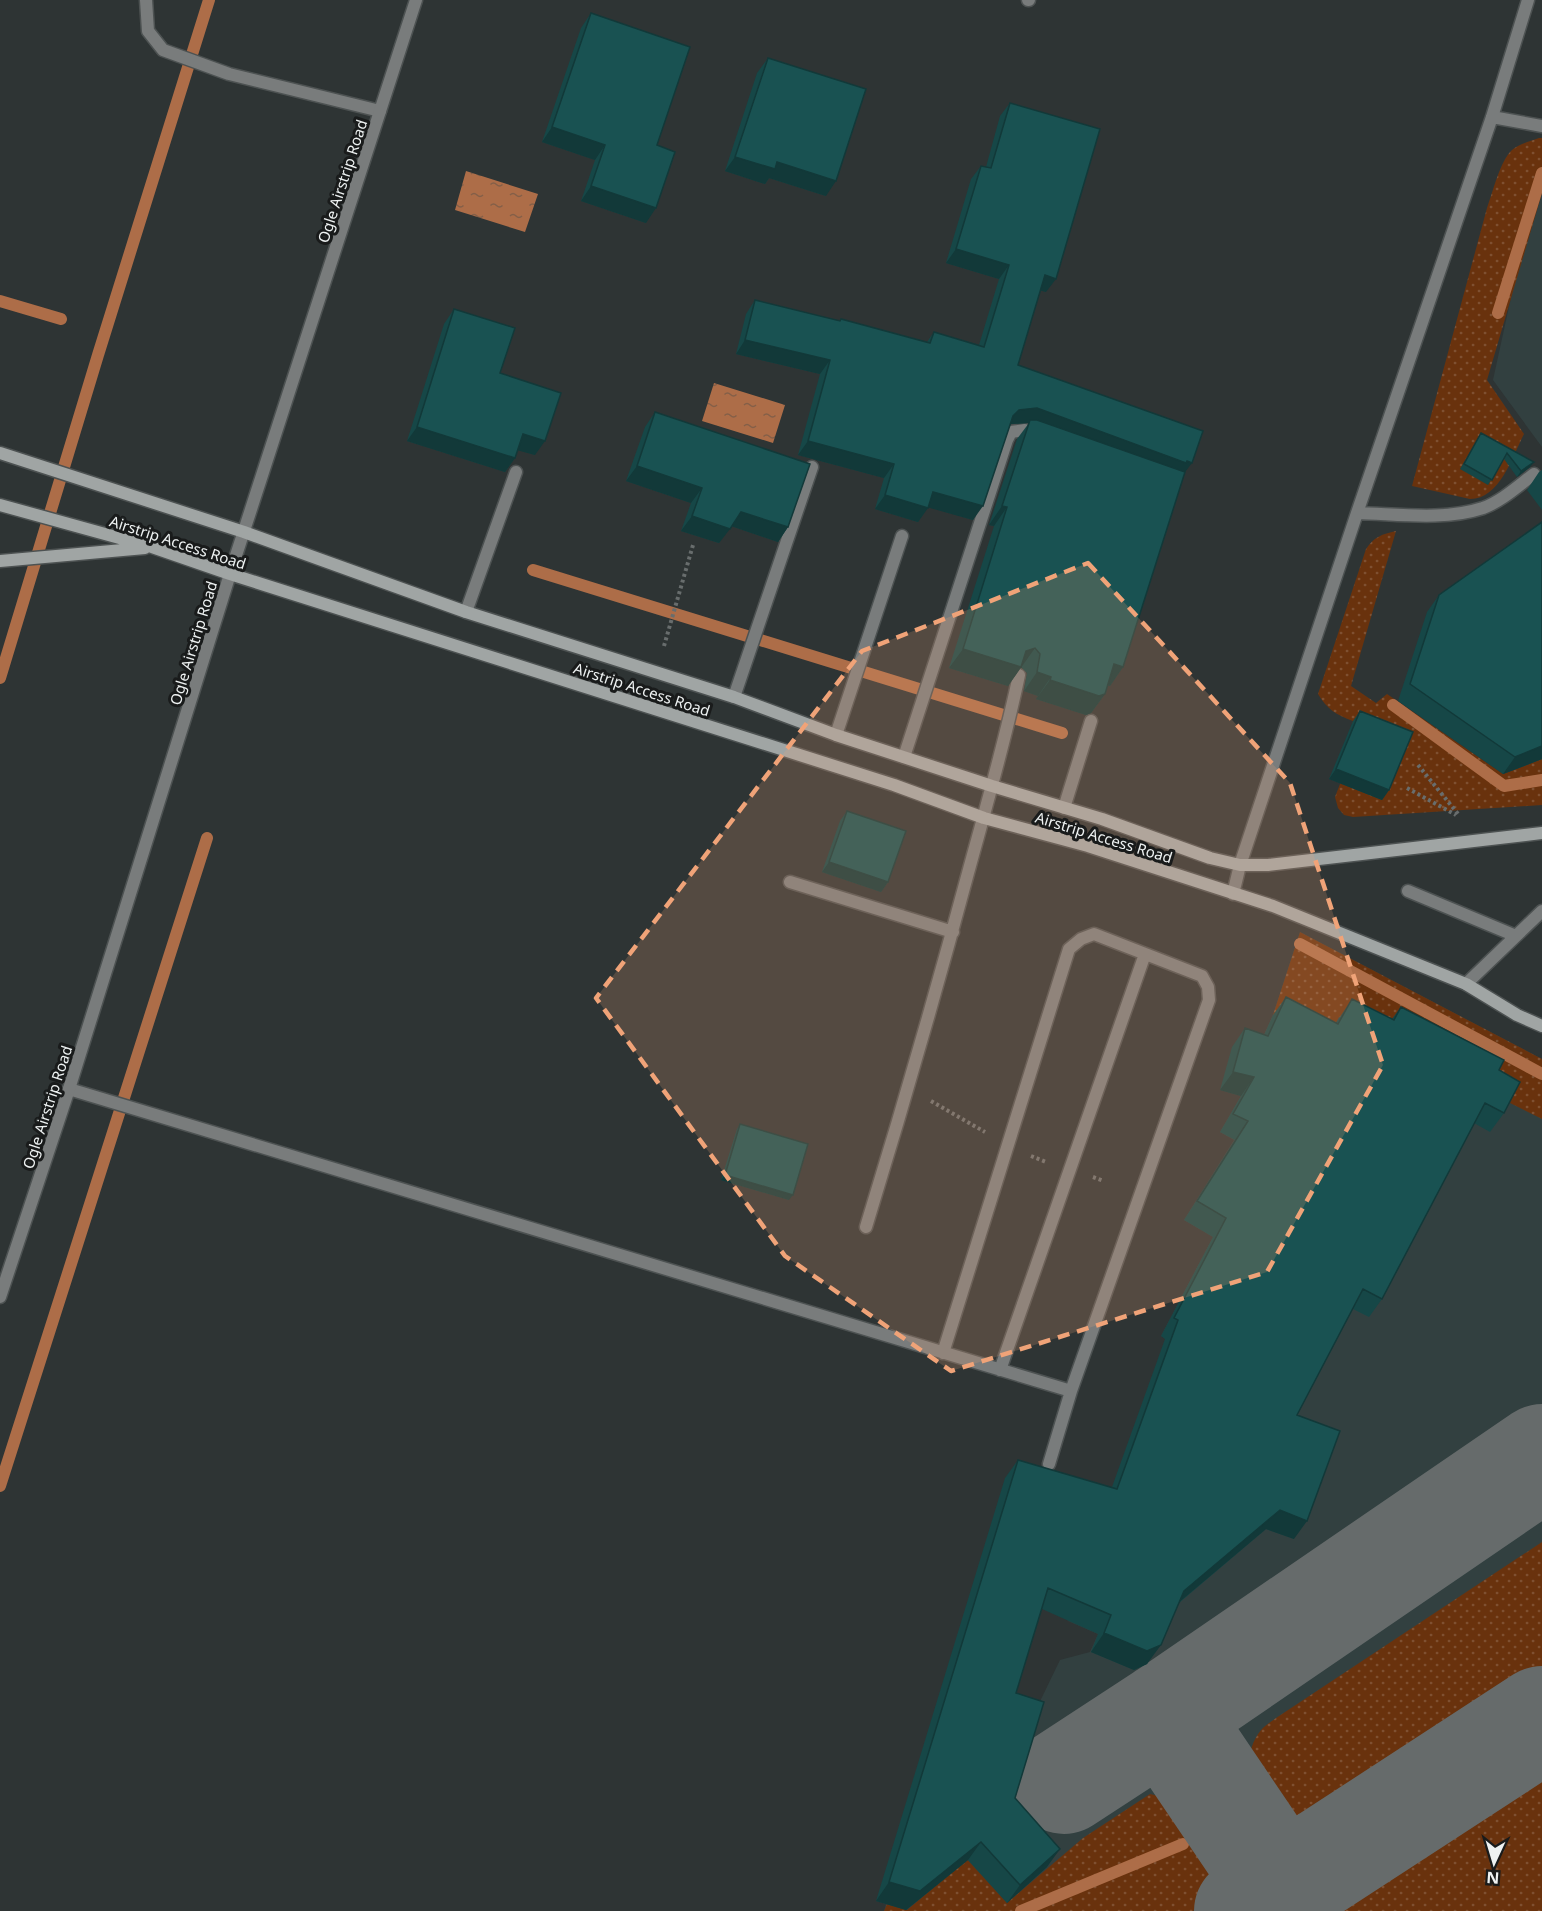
<svg xmlns="http://www.w3.org/2000/svg" width="1542" height="1911" viewBox="0 0 1542 1911" font-family="'Noto Sans',sans-serif">
	<style>
		.built { fill: #324040 }
		.green { fill: url(#green-dots) }
		.water { fill: url(#water-ripples) }
		.lines { fill: none; stroke-linecap: round; stroke-linejoin: round }
		.stream { stroke: #ad6d48; stroke-width: 12 }
		.taxiway { stroke: #666b6b; stroke-width: 106 }
		.lane-casing { stroke: #4d5252; stroke-width: 15 }
		.street-casing { stroke: #4d5252; stroke-width: 15 }
		.secondary-casing { stroke: #4d5252; stroke-width: 15 }
		.path { stroke: #686d6d; stroke-width: 4; stroke-dasharray: 3 3; stroke-linecap: butt }
		.lane { stroke: #797c7c; stroke-width: 12 }
		.street { stroke: #797c7c; stroke-width: 12 }
		.secondary { stroke: #a0a5a4; stroke-width: 12 }
		.wall { fill: #164747 }
		.shaded-wall { fill: #123939 }
		.building { fill: #195252; stroke: #123939; stroke-width: 1.5 }
		.marked { fill: #f0a378; fill-opacity: 0.2; stroke: #f0a378; stroke-width: 4.5; stroke-dasharray: 12 8; stroke-linejoin: round }
		.labels { text-anchor: middle; dominant-baseline: central; stroke-width: 6; stroke-linejoin: round; paint-order: stroke }
		.street-label { font-size: 15px; fill: #eef2f2; stroke: #191b1b }
	</style>
	<defs>
		<pattern id="green-dots" width="8" height="8" patternUnits="userSpaceOnUse" patternTransform="scale(1.5)"><rect width="8" height="8" fill="#69320d"/><path d="M2 2h.1M6 6h.1" fill="none" stroke="#7f5031" stroke-width="1.8" stroke-linecap="round"/></pattern>
		<pattern id="water-ripples" width="26" height="14" patternUnits="userSpaceOnUse" patternTransform="scale(1.5)"><rect width="26" height="14" fill="#ad6d48"/><path d="M2 4q2-2 4 0t4 0M15 11q2-2 4 0t4 0" fill="none" stroke="#845f48"/></pattern>
	</defs>
	<rect width="100%" height="100%" fill="#2e3434"/>
	<!-- built -->
	<path class="built" d="M 1542,193 L 1542,447 L 1493,380 L 1514,284 Z
		M 1300,932 L 1542,1059 L 1542,1911 L 884,1911 L 886,1904 L 876,1901 L 1003,1711 L 1031,1720 L 1060,1660 L 1090,1652 L 1098,1634 L 1068,1621 L 1077,1600 L 1220,1368 L 1161,1336 L 1213,1237 L 1184,1220 L 1234,1140 L 1220,1132 L 1241,1096 L 1255,1054 L 1273,1015 Z"/>
	<!-- green -->
	<path class="green" d="M 1539,138 L 1542,138 L 1542,193 L 1487,380 L 1524,434 C 1512,457 1500,499 1470,499 L 1412,486 L 1487,208 C 1493,192 1500,161 1512,150 C 1519,144 1531,141 1539,138 Z
		M 1396,531 L 1351,686 L 1376,703 L 1387,694 L 1503,774 L 1542,759 L 1542,805 L 1353,817 L 1344,815 L 1338,808 L 1335,797 L 1340,784 L 1353,721 C 1336,715 1327,709 1318,694 L 1366,549 C 1374,537 1382,534 1396,531 Z
		M 1300,932 L 1542,1059 L 1542,1119 L 1339,1017 L 1325,1043 L 1273,1015 Z
		M 1542,1542 L 1542,1682 L 1338,1817 C 1332,1819 1326,1823 1320,1824 C 1267,1836 1228,1772 1261,1730 C 1265,1725 1271,1722 1276,1718 Z
		M 1542,1753 L 1542,1911 L 1288,1911 Z
		M 1150,1794 C 1166,1798 1184,1801 1198,1811 C 1207,1818 1225,1836 1227,1846 C 1230,1861 1225,1884 1216,1895 C 1210,1901 1200,1906 1193,1911 L 884,1911 L 887,1904 L 907,1910 L 950,1874 L 964,1856 L 1007,1903 L 1083,1838 Z"/>
	<!-- water -->
	<path class="water" d="M 466,171 L 538,194 L 525,232 L 455,210 Z
		M 714,383 L 785,405 L 773,443 L 702,421 Z"/>
	<g class="lines">
		<!-- stream -->
		<path class="stream" d="M 0,301 L 61,319
			M 1498,313 L 1542,173
			M 533,570 L 1062,733
			M 0,678 L 98,355 L 209,0
			M 1393,705 L 1504,786 L 1542,780
			M 1300,944 L 1542,1074
			M 0,1486 L 207,838
			M 1021,1911 L 1183,1844"/>
		<!-- taxiway -->
		<path class="taxiway" d="M 1165,1715 L 1282,1888
			M 1064,1781 L 1165,1715 L 1542,1457
			M 1247,1911 L 1542,1719"/>
		<defs>
			<path id="lane" d="M 146,0 L 148,31 L 163,50 L 229,74 L 380,111
				M 1492,117 L 1542,126
				M 1357,513 C 1398,514 1443,521 1483,508 C 1502,501 1518,486 1534,474
				M 466,612 L 516,472
				M 734,697 L 812,467
				M 836,735 L 902,536
				M 904,757 L 1007,440 L 1011,432 L 1025,430 L 1038,435
				M 1064,808 L 1091,721
				M 790,882 L 953,932
				M 1408,891 L 1516,936
				M 1233,894 L 1240,865 L 1357,513 L 1492,117 L 1528,0
				M 1466,984 L 1542,911
				M 69,1089 L 1071,1391
				M 866,1227 C 902,1110 936,992 968,873 C 986,807 1005,742 1019,675
				M 943,1353 L 1069,949 L 1081,939 L 1094,934 L 1202,976 L 1208,987 L 1209,1000 L 1071,1391 L 1049,1464
				M 1000,1370 L 1145,954"/>
			<path id="street" d="M 1028,0 L 1029,0
				M 0,1297 L 69,1089 L 230,574 L 416,0"/>
			<path id="secondary" d="M 0,453 L 244,532 L 466,612 L 734,697 L 836,735 L 992,786 L 1102,819 L 1210,858 L 1240,865 L 1268,865 L 1542,833
				M 0,505 L 152,547 L 230,574 L 894,785 L 984,818 L 1088,846 L 1273,906 L 1466,984 L 1517,1015 L 1542,1026
				M 0,561 L 145,548"/>
		</defs>
		<!-- lane casing -->
		<use href="#lane" class="lane-casing"/>
		<!-- street casing -->
		<use href="#street" class="street-casing"/>
		<!-- secondary casing -->
		<use href="#secondary" class="secondary-casing"/>
		<!-- path -->
		<path class="path" d="M 664,646 L 693,545
			M 1418,765 L 1459,815
			M 1407,788 L 1456,815
			M 931,1101 L 985,1132
			M 1031,1156 L 1046,1162
			M 1093,1177 L 1104,1181"/>
		<!-- lane -->
		<use href="#lane" class="lane"/>
		<!-- street -->
		<use href="#street" class="street"/>
		<!-- secondary -->
		<use href="#secondary" class="secondary"/>
	</g>
	<!-- wall -->
	<path class="wall" d="M 591,13 L 657,145 L 646,223 L 581,201 L 595,160 L 542,142 L 581,28 Z
		M 768,58 L 826,196 L 769,178 L 765,184 L 725,171 L 757,73 Z
		M 1010,103 L 1046,292 L 1040,290 L 1018,365 L 1185,472 L 1123,667 L 1110,686 L 1107,685 L 1105,694 L 1091,713 L 1086,715 L 1036,699 L 1038,696 L 1024,691 L 1027,673 L 1021,667 L 1008,686 L 949,668 L 994,526 L 989,525 L 1017,439 L 1029,423 L 1010,424 L 973,520 L 928,507 L 918,522 L 875,509 L 884,478 L 798,455 L 820,374 L 736,354 L 746,314 L 755,300 L 839,321 L 841,319 L 927,342 L 934,332 L 979,345 L 999,279 L 946,263 L 971,179 L 981,166 L 986,167 L 1000,116 Z
		M 454,309 L 500,373 L 535,455 L 518,450 L 515,458 L 505,472 L 407,441 L 444,324 Z
		M 655,412 L 788,527 L 778,542 L 731,526 L 719,543 L 681,531 L 691,503 L 626,481 L 645,427 Z
		M 1481,433 L 1530,467 L 1517,477 L 1504,459 L 1488,485 L 1460,469 Z
		M 1542,470 L 1542,510 L 1527,490 L 1539,472 Z
		M 1439,595 L 1542,759 L 1503,774 L 1398,701 L 1427,612 Z
		M 1360,711 L 1389,790 L 1382,800 L 1329,779 L 1353,721 Z
		M 847,811 L 888,882 L 881,892 L 822,872 L 840,821 Z
		M 1286,997 L 1336,1023 L 1352,999 L 1392,1019 L 1401,1007 L 1499,1070 L 1504,1113 L 1490,1132 L 1474,1123 L 1382,1299 L 1369,1317 L 1353,1309 L 1297,1415 L 1294,1539 L 1266,1529 L 1179,1603 L 1147,1664 L 1134,1670 L 1091,1652 L 1098,1634 L 1042,1609 L 1016,1693 L 1015,1798 L 1047,1867 L 1007,1903 L 968,1860 L 906,1910 L 876,1901 L 1005,1478 L 1018,1460 L 1112,1487 L 1165,1339 L 1161,1336 L 1213,1237 L 1184,1220 L 1235,1140 L 1220,1132 L 1241,1096 L 1220,1090 L 1232,1047 L 1245,1028 L 1264,1035 L 1273,1015 Z
		M 740,1124 L 789,1200 L 721,1180 L 737,1129 Z"/>
	<!-- shaded-wall -->
	<path class="shaded-wall" d="M 552,127 L 605,145 L 595,160 L 542,142 Z
		M 735,157 L 777,162 L 836,181 L 826,196 L 769,178 L 765,184 L 725,171 Z
		M 591,186 L 656,208 L 646,223 L 581,201 Z
		M 956,249 L 1009,265 L 999,279 L 946,263 Z
		M 1045,275 L 1056,279 L 1046,292 L 1035,289 Z
		M 745,340 L 830,360 L 820,374 L 736,354 Z
		M 1037,408 L 1187,461 L 1192,463 L 1182,476 L 1030,420 L 1029,423 L 1009,424 L 1013,416 L 1019,410 Z
		M 417,427 L 515,458 L 505,472 L 407,441 Z
		M 523,434 L 545,441 L 535,455 L 513,449 Z
		M 808,441 L 894,464 L 884,478 L 798,455 Z
		M 1534,462 L 1530,467 L 1517,477 L 1521,471 Z
		M 637,466 L 702,488 L 691,503 L 626,481 Z
		M 933,492 L 983,506 L 973,520 L 923,506 Z
		M 885,495 L 928,508 L 918,522 L 875,509 Z
		M 1002,506 L 1007,507 L 994,526 L 989,525 Z
		M 741,512 L 788,527 L 778,542 L 731,526 Z
		M 692,516 L 730,529 L 719,543 L 681,531 Z
		M 1035,648 L 1008,686 L 949,668 L 963,649 L 1026,651 Z
		M 1114,664 L 1123,667 L 1110,686 L 1101,683 Z
		M 1037,672 L 1051,677 L 1038,696 L 1024,691 Z
		M 1050,680 L 1105,694 L 1091,713 L 1086,715 L 1036,699 Z
		M 1542,746 L 1542,759 L 1503,774 L 1515,757 Z
		M 1336,769 L 1389,790 L 1382,800 L 1329,779 Z
		M 829,862 L 888,882 L 881,892 L 822,872 Z
		M 1233,1072 L 1254,1077 L 1241,1096 L 1220,1090 Z
		M 725,1175 L 793,1195 L 789,1200 L 721,1180 Z
		M 1280,1510 L 1307,1521 L 1294,1539 L 1266,1529 L 1171,1609 L 1184,1591 Z
		M 1104,1633 L 1161,1645 L 1147,1664 L 1134,1670 L 1091,1652 Z
		M 981,1842 L 968,1860 L 906,1910 L 876,1901 L 889,1882 Z
		M 1060,1849 L 1047,1867 L 1007,1903 L 1020,1885 Z"/>
	<!-- building -->
	<path class="building" d="M 591,13 L 690,47 L 657,145 L 675,152 L 656,208 L 591,186 L 605,145 L 552,127 Z
		M 768,58 L 866,89 L 836,181 L 777,162 L 775,169 L 735,157 Z
		M 1010,103 L 1100,129 L 1056,279 L 1045,275 L 1018,365 L 1203,431 L 1192,463 L 1187,461 L 1186,463 L 1037,408 L 1019,410 L 1013,416 L 983,506 L 933,492 L 928,508 L 885,495 L 894,464 L 808,441 L 830,360 L 745,340 L 755,300 L 840,321 L 841,319 L 930,343 L 934,332 L 984,347 L 1009,265 L 956,249 L 981,166 L 991,168 Z
		M 454,309 L 515,328 L 500,373 L 561,393 L 545,441 L 523,434 L 515,458 L 417,427 Z
		M 655,412 L 810,464 L 788,527 L 741,512 L 730,529 L 692,516 L 702,488 L 637,466 Z
		M 1030,420 L 1037,420 L 1185,472 L 1123,667 L 1114,664 L 1105,694 L 1099,696 L 1050,680 L 1051,677 L 1037,672 L 1040,654 L 1035,648 L 1026,651 L 1021,667 L 963,649 L 1007,507 L 1002,506 Z
		M 1481,433 L 1534,462 L 1521,471 L 1507,453 L 1492,480 L 1464,464 Z
		M 1542,522 L 1542,746 L 1515,757 L 1410,684 L 1439,595 Z
		M 1360,711 L 1413,732 L 1389,790 L 1336,769 Z
		M 847,811 L 906,831 L 888,882 L 829,862 Z
		M 1286,997 L 1338,1024 L 1352,999 L 1394,1020 L 1401,1007 L 1504,1060 L 1499,1070 L 1520,1082 L 1504,1113 L 1485,1103 L 1382,1299 L 1363,1289 L 1297,1415 L 1340,1431 L 1307,1521 L 1280,1510 L 1184,1591 L 1161,1645 L 1147,1651 L 1104,1633 L 1111,1615 L 1048,1588 L 1016,1693 L 1044,1702 L 1015,1798 L 1060,1849 L 1020,1885 L 981,1842 L 920,1891 L 889,1882 L 1018,1460 L 1117,1489 L 1178,1320 L 1174,1318 L 1226,1218 L 1197,1201 L 1248,1121 L 1233,1114 L 1254,1077 L 1233,1072 L 1245,1028 L 1268,1036 Z
		M 740,1124 L 808,1144 L 793,1195 L 725,1175 Z"/>
	<!-- marked area -->
	<path class="marked" d="M 1088,563 L 1290,783 L 1383,1065 L 1267,1272 L 951,1371 L 785,1256 L 596,998 L 862,651 Z"/>
	<g class="labels">
		<!-- street labels -->
		<g class="street-label">
			<text transform="translate(342 181) rotate(-72)">Ogle Airstrip Road</text>
			<text transform="translate(178 542) rotate(18)">Airstrip Access Road</text>
			<text transform="translate(193 643) rotate(-73)">Ogle Airstrip Road</text>
			<text transform="translate(642 689) rotate(18)">Airstrip Access Road</text>
			<text transform="translate(1104 837) rotate(17)">Airstrip Access Road</text>
			<text transform="translate(47 1107) rotate(-72)">Ogle Airstrip Road</text>
		</g>
	</g>
	<!-- north arrow -->
	<g transform="translate(1494 1863) rotate(184)" stroke="#191b1b" stroke-width="4.5" paint-order="stroke">
	<path d="M0-4.5L10 22L0 15L-10 22Z" fill="#eef2f2"/>
	<text y="-9" font-size="16" font-weight="bold" text-anchor="middle" fill="#eef2f2">N</text>
	</g>
</svg>
